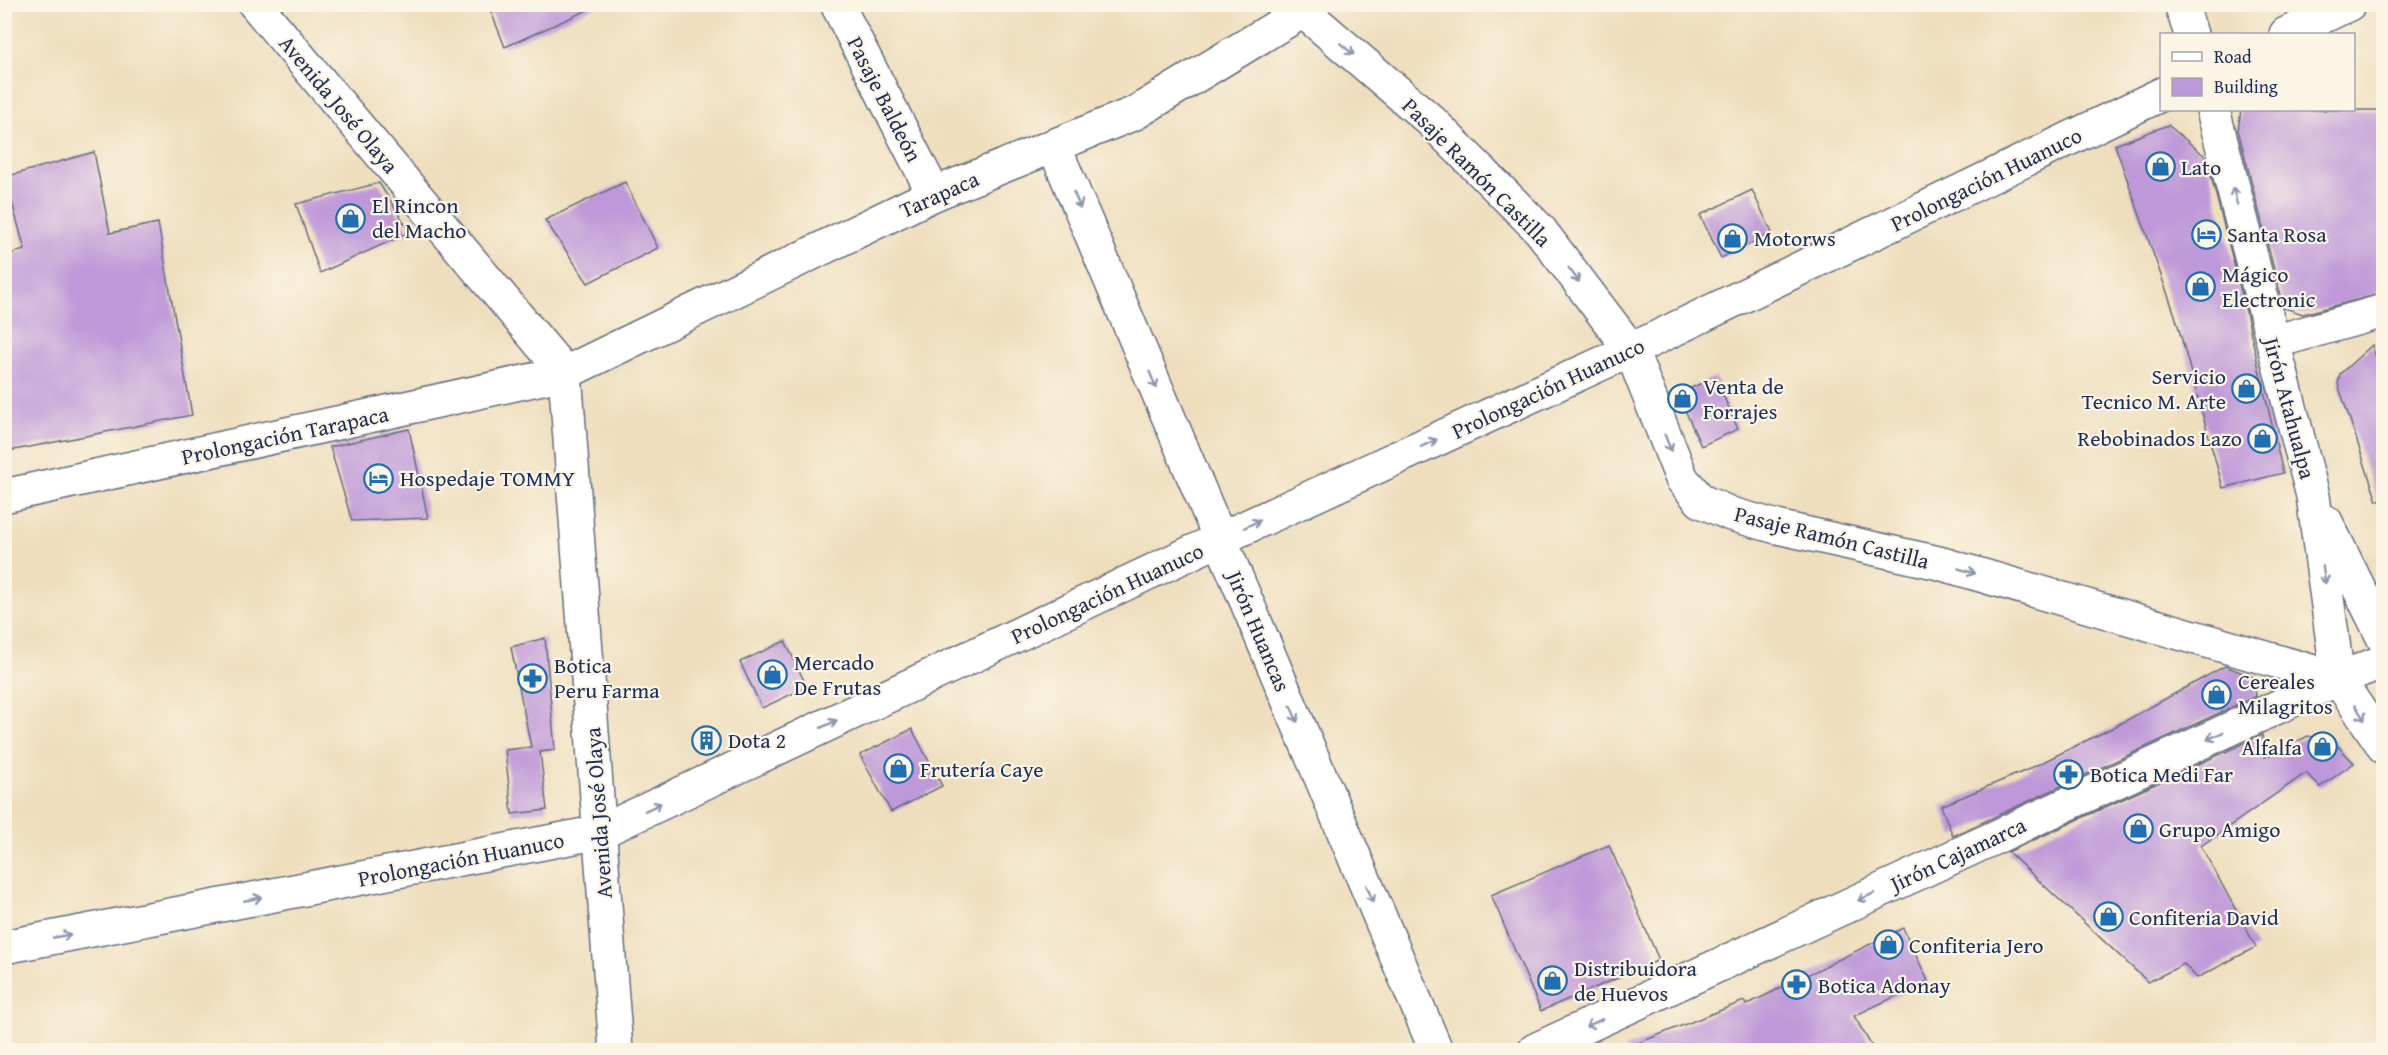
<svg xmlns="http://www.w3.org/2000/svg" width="2388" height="1055" viewBox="0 0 2388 1055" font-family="'Gentium Book Plus',serif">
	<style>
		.building { fill: #be98d8 }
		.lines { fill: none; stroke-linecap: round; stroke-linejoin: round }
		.minor-casing { stroke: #656c7f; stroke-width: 36 }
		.tertiary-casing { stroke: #656c7f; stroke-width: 36 }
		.minor { stroke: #fff; stroke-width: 33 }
		.tertiary { stroke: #fff; stroke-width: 33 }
		.oneway { stroke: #8d97ae }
		.labels { text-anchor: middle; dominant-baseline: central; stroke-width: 4.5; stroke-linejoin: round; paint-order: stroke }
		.street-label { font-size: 22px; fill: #1b2f5e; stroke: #fcf5e5 }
		.poi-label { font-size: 22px; fill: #1b2f5e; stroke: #fcf5e5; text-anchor: start }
	</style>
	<rect width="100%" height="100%" fill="#fcf5e5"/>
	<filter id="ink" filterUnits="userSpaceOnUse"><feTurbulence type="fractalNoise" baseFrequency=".0167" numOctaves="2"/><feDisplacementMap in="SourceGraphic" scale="12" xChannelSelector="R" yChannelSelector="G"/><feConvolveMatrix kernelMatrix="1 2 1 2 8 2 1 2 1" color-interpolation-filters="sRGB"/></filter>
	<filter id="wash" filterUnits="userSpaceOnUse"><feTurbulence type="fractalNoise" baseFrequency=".008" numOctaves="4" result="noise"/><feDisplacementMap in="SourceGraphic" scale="24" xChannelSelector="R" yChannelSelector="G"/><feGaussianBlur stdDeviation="1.35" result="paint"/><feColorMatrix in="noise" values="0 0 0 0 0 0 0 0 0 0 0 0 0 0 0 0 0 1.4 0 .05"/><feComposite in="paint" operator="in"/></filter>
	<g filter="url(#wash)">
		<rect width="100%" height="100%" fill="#eedebd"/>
		<g id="blocks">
			<!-- building -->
			<path class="building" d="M 488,4 L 601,4 L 505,47 Z
				M 2241,110 L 2384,110 L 2384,293 L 2303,314 L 2284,308 L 2238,130 Z
				M 2168,125 L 2206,157 L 2242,295 L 2283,473 L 2223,488 L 2175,315 L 2115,145 Z
				M 94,152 L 110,233 L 158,223 L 192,415 L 4,452 L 4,255 L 25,250 L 5,177 Z
				M 625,182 L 658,248 L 588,283 L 545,220 Z
				M 379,183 L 410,232 L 320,273 L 296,204 Z
				M 1752,190 L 1772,233 L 1721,258 L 1700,215 Z
				M 2372,345 L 2384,384 L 2384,500 L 2377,501 L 2338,384 L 2340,374 Z
				M 1715,377 L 1738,429 L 1701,446 L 1678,394 Z
				M 409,429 L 428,518 L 352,521 L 330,447 Z
				M 545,638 L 555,750 L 540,752 L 547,810 L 512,814 L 505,750 L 531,747 L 511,647 Z
				M 785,641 L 807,687 L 762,708 L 740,662 Z
				M 2225,666 L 2253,677 L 2256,696 L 1953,836 L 1941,806 L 2027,770 L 2116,726 Z
				M 912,729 L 942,786 L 891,812 L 860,755 Z
				M 2262,735 L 2265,757 L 2308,736 L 2333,741 L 2354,763 L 2320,787 L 2306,773 L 2201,846 L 2256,947 L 2197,978 L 2184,964 L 2148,982 L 2008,852 Z
				M 1609,845 L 1659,960 L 1541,1011 L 1491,895 Z
				M 1903,928 L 1928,981 L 1854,1016 L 1874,1050 L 1623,1050 L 1623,1049 L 1744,1001 L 1746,1005 Z"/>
		</g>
	</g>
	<g filter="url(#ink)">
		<use href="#blocks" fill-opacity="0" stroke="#656c7f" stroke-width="1.5"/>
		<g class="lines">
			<defs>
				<path id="minor" d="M 837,4 L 934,194
					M 2181,4 L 2191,34
					M 1303,11 L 1430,120 L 1540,230 L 1631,350 L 1682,479 L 1701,501 L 1731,514 L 1777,527 L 1939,563 L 2338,679
					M 2286,34 L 2349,4
					M 2213,110 L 2313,496 L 2338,679 L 2384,747
					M 1054,146 L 1436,1050
					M 2273,342 L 2384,311
					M 4,496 L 565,373
					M 2326,522 L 2384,639
					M 4,947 L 600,832 L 1220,539 L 1631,350 L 2162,94
					M 1535,1050 L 2338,679 L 2384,661"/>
				<path id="tertiary" d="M 255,4 L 565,373 L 616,1050
					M 565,373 L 934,194 L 1135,113 L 1303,11 L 1305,4"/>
			</defs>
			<!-- minor casing -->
			<use href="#minor" class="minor-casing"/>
			<!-- tertiary casing -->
			<use href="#tertiary" class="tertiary-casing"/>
			<!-- minor -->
			<use href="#minor" class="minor"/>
			<!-- tertiary -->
			<use href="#tertiary" class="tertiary"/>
		</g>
		<!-- one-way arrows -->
		<defs><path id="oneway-shaft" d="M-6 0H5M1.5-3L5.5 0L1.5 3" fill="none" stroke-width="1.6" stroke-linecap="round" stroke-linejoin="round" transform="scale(1.5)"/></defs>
		<g class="oneway">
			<use href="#oneway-shaft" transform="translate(1347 49) rotate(40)"/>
			<use href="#oneway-shaft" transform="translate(2235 196) rotate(-104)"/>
			<use href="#oneway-shaft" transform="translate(1077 200) rotate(67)"/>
			<use href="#oneway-shaft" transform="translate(1574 275) rotate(53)"/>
			<use href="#oneway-shaft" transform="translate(1153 380) rotate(67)"/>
			<use href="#oneway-shaft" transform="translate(1429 443) rotate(-25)"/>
			<use href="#oneway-shaft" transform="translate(1668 443) rotate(68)"/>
			<use href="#oneway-shaft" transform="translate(1252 524) rotate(-25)"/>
			<use href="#oneway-shaft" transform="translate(1967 571) rotate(16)"/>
			<use href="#oneway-shaft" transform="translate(2324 575) rotate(82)"/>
			<use href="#oneway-shaft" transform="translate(2360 713) rotate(58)"/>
			<use href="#oneway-shaft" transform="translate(1294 714) rotate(67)"/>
			<use href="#oneway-shaft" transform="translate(829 724) rotate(-25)"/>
			<use href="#oneway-shaft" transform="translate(2215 736) rotate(155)"/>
			<use href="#oneway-shaft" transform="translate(653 807) rotate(-25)"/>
			<use href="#oneway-shaft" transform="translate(1370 894) rotate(67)"/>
			<use href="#oneway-shaft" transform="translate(1866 897) rotate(155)"/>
			<use href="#oneway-shaft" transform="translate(253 899) rotate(-11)"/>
			<use href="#oneway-shaft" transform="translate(62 936) rotate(-11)"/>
			<use href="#oneway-shaft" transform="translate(1594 1023) rotate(155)"/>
		</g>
	</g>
	<!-- icons -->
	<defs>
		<symbol id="shop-ring" viewBox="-11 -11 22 22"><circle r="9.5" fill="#fcf5e5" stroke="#1f6fb2" stroke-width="1.5"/><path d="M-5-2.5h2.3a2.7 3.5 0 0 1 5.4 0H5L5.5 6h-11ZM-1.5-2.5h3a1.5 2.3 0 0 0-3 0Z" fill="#1f6fb2"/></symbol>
		<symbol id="hotel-ring" viewBox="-11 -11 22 22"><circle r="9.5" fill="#fcf5e5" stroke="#1f6fb2" stroke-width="1.5"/><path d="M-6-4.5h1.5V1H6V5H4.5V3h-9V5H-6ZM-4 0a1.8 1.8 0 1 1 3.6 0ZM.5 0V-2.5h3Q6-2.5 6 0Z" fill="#1f6fb2"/></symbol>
		<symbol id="pharmacy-ring" viewBox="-11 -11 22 22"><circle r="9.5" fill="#fcf5e5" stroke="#1f6fb2" stroke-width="1.5"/><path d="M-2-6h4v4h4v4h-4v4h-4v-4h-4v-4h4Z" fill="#1f6fb2"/></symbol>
		<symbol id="building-ring" viewBox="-11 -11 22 22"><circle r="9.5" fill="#fcf5e5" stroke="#1f6fb2" stroke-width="1.5"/><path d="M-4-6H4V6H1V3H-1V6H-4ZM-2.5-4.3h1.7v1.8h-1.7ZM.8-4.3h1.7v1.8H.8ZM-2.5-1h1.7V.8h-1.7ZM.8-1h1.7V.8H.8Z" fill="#1f6fb2"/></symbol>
	</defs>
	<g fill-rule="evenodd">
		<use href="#shop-ring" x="2144" y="150" width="33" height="33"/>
		<use href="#shop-ring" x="334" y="202" width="33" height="33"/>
		<use href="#hotel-ring" x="2190" y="218" width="33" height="33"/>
		<use href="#shop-ring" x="1716" y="222" width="33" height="33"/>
		<use href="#shop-ring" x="2184" y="270" width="33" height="33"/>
		<use href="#shop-ring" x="2230" y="372" width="33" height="33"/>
		<use href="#shop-ring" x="1666" y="382" width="33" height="33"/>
		<use href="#shop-ring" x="2246" y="422" width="33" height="33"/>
		<use href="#hotel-ring" x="362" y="462" width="33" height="33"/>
		<use href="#shop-ring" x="756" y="658" width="33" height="33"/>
		<use href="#pharmacy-ring" x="516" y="662" width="33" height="33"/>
		<use href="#shop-ring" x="2200" y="678" width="33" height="33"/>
		<use href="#building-ring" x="690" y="724" width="33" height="33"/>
		<use href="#shop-ring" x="2306" y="730" width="33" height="33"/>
		<use href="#shop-ring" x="882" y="752" width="33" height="33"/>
		<use href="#pharmacy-ring" x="2052" y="758" width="33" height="33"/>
		<use href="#shop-ring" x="2122" y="812" width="33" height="33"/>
		<use href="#shop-ring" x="2092" y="900" width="33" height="33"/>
		<use href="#shop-ring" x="1872" y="928" width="33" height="33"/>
		<use href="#shop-ring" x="1536" y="964" width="33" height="33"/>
		<use href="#pharmacy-ring" x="1780" y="968" width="33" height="33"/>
	</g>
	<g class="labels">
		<!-- street labels -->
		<g class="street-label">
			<text transform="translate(885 99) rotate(63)">Pasaje Baldeón</text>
			<text transform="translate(339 104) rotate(50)">Avenida José Olaya</text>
			<text transform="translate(1477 172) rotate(45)">Pasaje Ramón Castilla</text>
			<text transform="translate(1986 179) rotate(-26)">Prolongación Huanuco</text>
			<text transform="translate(939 194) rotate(-24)">Tarapaca</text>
			<text transform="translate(1548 388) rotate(-25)">Prolongación Huanuco</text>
			<text transform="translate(2290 408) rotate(75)">Jirón Atahualpa</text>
			<text transform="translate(285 435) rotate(-12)">Prolongación Tarapaca</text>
			<text transform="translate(1832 537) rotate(14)">Pasaje Ramón Castilla</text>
			<text transform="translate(1107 593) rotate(-25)">Prolongación Huanuco</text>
			<text transform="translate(1259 631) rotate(67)">Jirón Huancas</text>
			<text transform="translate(598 813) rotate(-94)">Avenida José Olaya</text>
			<text transform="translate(1958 854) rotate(-25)">Jirón Cajamarca</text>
			<text transform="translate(461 859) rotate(-11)">Prolongación Huanuco</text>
		</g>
		<!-- poi labels -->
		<g class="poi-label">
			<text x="2181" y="167">Lato</text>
			<text x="372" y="205">El Rincon<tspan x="372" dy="25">del Macho</tspan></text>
			<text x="2227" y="234">Santa Rosa</text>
			<text x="1754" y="238">Motorws</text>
			<text x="2222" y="274">Mágico<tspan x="2222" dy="25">Electronic</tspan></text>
			<text x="2226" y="376" text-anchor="end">Servicio<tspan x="2226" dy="25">Tecnico M. Arte</tspan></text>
			<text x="1703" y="386">Venta de<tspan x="1703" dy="25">Forrajes</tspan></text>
			<text x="2242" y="438" text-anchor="end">Rebobinados Lazo</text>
			<text x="400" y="478">Hospedaje TOMMY</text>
			<text x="794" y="662">Mercado<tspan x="794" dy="25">De Frutas</tspan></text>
			<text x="554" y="665">Botica<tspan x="554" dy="25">Peru Farma</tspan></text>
			<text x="2238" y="681">Cereales<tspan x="2238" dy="25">Milagritos</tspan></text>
			<text x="728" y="740">Dota 2</text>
			<text x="2302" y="747" text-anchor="end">Alfalfa</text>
			<text x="920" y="769">Frutería Caye</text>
			<text x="2090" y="774">Botica Medi Far</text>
			<text x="2159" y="829">Grupo Amigo</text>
			<text x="2129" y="917">Confiteria David</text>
			<text x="1909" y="945">Confiteria Jero</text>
			<text x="1574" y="968">Distribuidora<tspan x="1574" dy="25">de Huevos</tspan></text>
			<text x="1818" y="985">Botica Adonay</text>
		</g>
	</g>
	<!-- margin -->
	<rect width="2388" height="1055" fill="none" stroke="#fcf5e5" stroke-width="24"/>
	<!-- legend -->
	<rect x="2160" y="33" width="195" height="78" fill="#fcf5e5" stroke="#a2a6af" stroke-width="1.5"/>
	<rect x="2172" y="52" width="30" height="9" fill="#ffffff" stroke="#a2a6af" stroke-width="1.5"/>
	<text x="2214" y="63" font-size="18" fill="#1b2f5e">Road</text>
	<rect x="2172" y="78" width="30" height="18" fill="#be98d8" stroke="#a2a6af" stroke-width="1.5"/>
	<text x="2214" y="93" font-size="18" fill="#1b2f5e">Building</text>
</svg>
